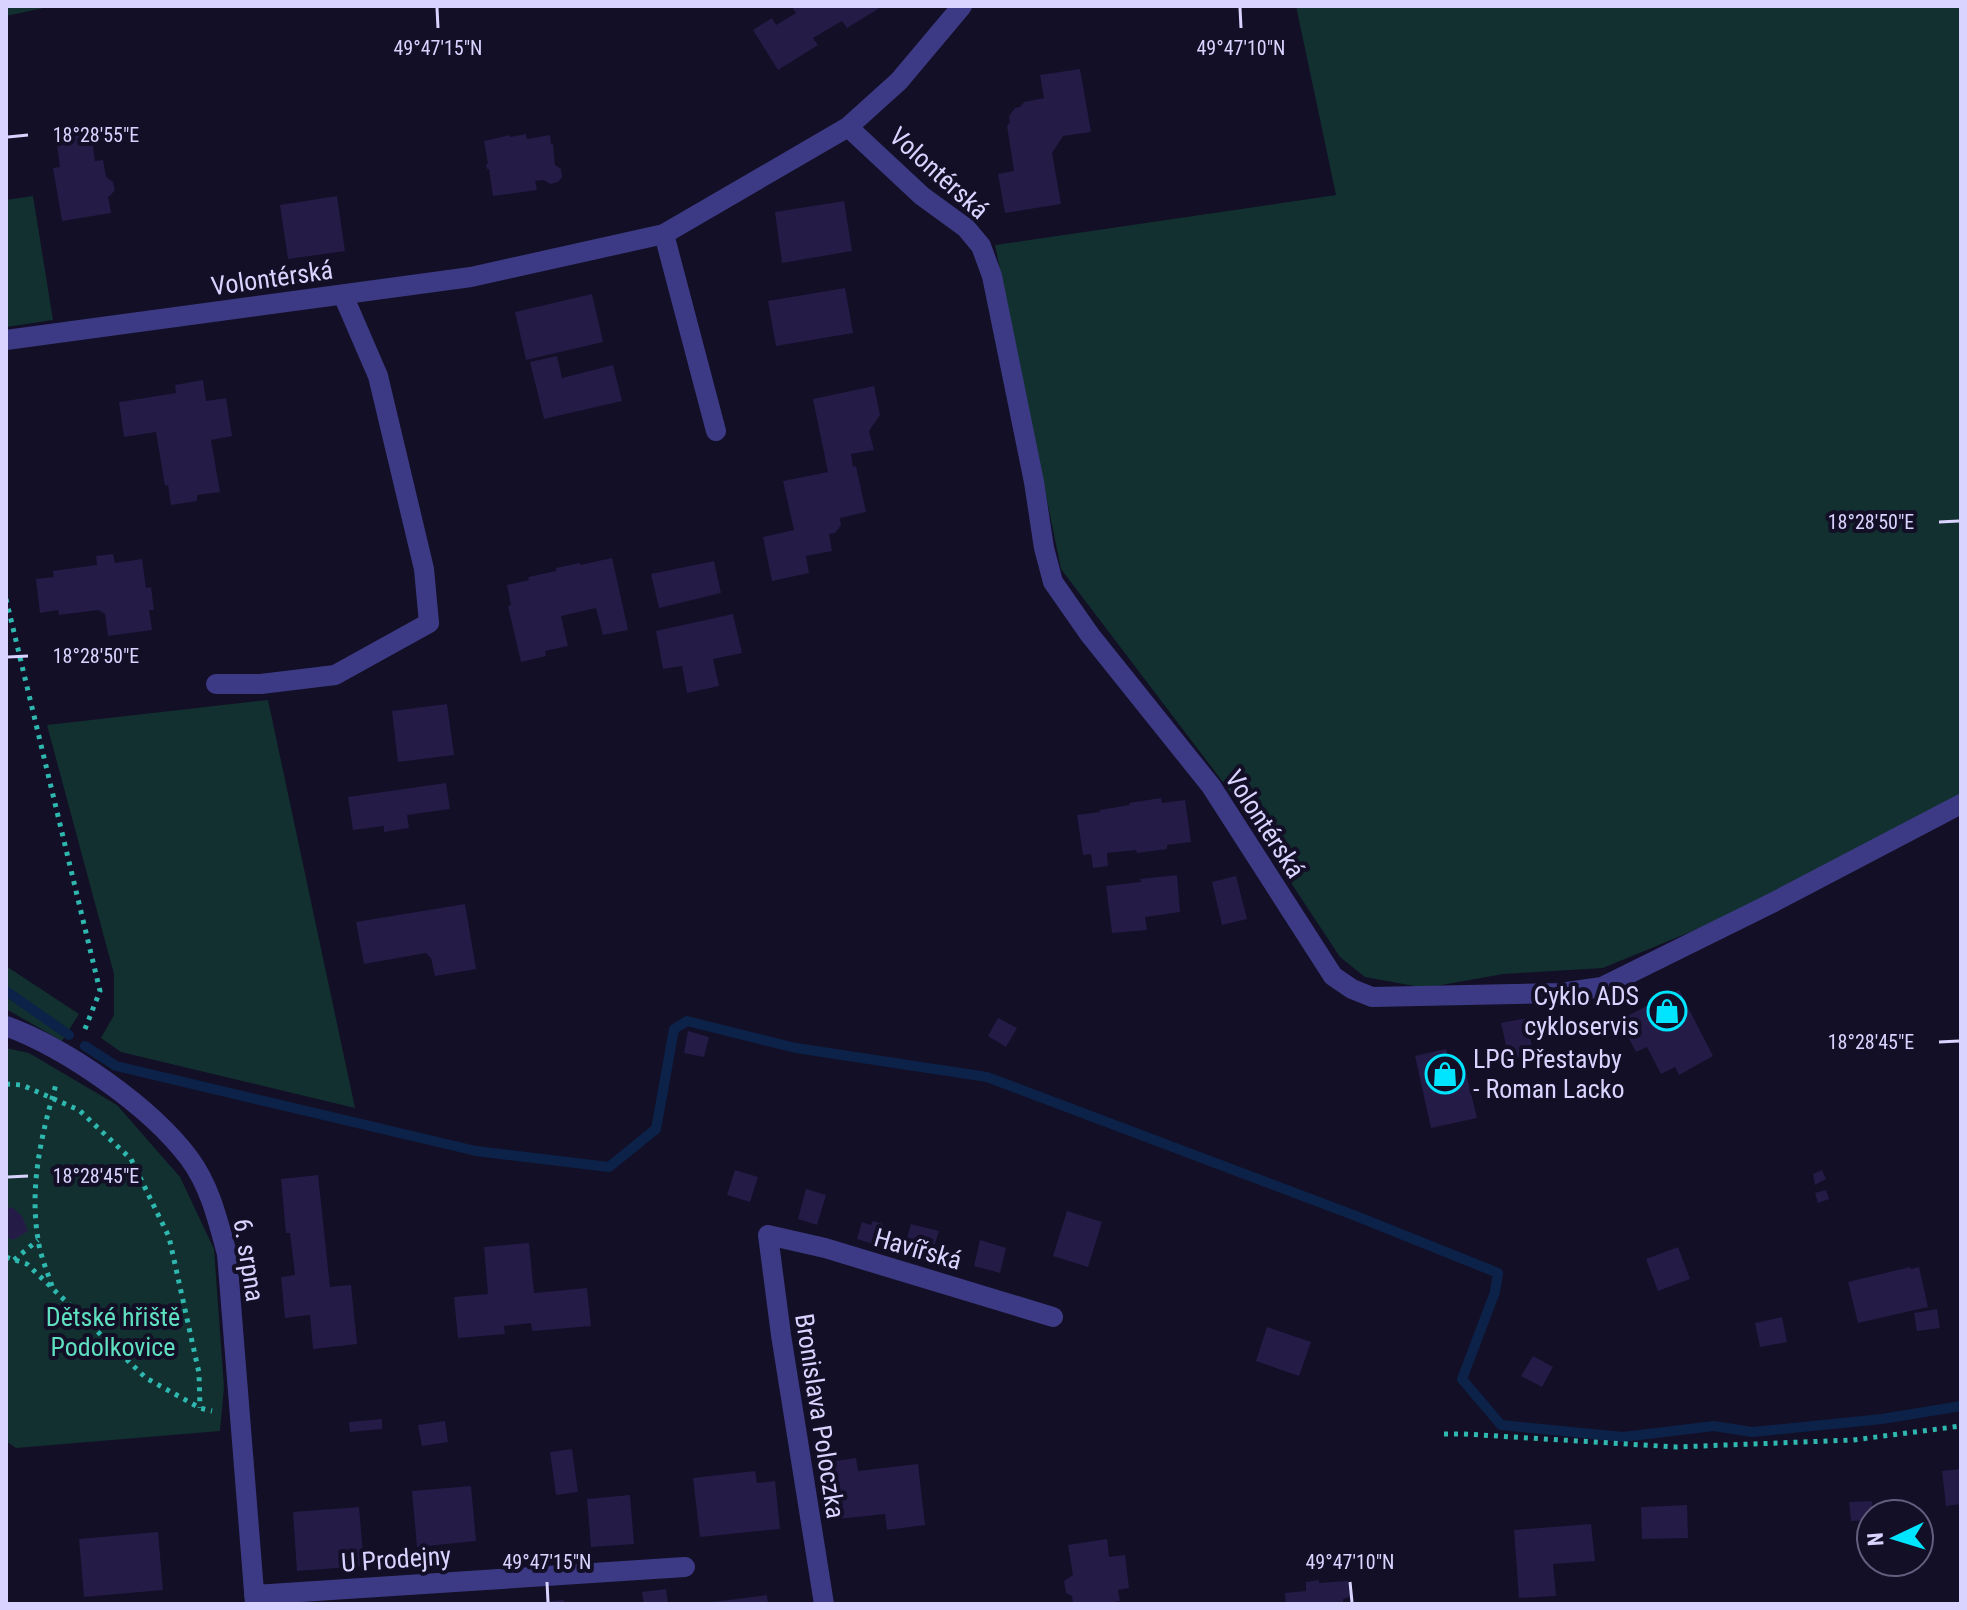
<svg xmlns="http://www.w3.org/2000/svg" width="1967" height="1610" viewBox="0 0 1967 1610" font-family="'Roboto Condensed',sans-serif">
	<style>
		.green { fill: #12302f }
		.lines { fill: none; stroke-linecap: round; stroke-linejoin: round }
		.stream { stroke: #0c2248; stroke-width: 10 }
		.building { fill: #241b47 }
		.path { stroke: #2fb8b0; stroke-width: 5; stroke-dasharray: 4 6; stroke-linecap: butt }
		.service { stroke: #3d3a85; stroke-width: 20 }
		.minor { stroke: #3d3a85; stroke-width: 20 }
		.ticks { fill: none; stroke: #d9d4ff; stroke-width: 3 }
		.labels { text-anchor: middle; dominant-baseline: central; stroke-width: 8; stroke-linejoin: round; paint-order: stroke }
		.street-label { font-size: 26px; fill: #d9d4ff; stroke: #130f26 }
		.poi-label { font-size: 26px; fill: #d9d4ff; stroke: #130f26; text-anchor: end }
		.park-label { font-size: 26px; fill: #5fe0c0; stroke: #130f26 }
		.ticks-label { font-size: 20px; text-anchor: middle; fill: #d9d4ff; stroke: #130f26; stroke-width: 8; stroke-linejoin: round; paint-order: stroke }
	</style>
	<rect width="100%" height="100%" fill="#130f26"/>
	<!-- green -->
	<path class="green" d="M 6,6 L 53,6 L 6,16 Z
		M 1296,6 L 1961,6 L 1961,802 L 1746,909 L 1603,968 L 1503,974 L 1425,988 L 1365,977 L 1340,957 L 1235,798 L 1061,569 L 995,245 L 1336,195 Z
		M 33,196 L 53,320 L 6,327 L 6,200 Z
		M 268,700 L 355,1108 L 121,1052 L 101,1038 L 114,1015 L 114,974 L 47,725 Z
		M 6,966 L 79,1014 L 62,1041 L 6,1009 Z
		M 6,1048 L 29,1053 L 117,1105 L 180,1177 L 214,1249 L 224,1387 L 220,1431 L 16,1448 L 6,1441 Z"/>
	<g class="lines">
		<!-- stream -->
		<path class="stream" d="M 6,991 L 69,1035
			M 85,1046 L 116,1066 L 476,1151 L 609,1167 L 656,1129 L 674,1029 L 687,1021 L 796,1048 L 987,1077 L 1356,1216 L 1498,1273 L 1495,1292 L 1462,1379 L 1501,1425 L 1623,1437 L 1714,1426 L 1752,1432 L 1882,1419 L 1961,1406"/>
	</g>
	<!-- building -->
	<path class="building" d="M 791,6 L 883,6 L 847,28 L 842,21 L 813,38 L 818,45 L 778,70 L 753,30 L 772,18 L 776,25 L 796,13 Z
		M 1080,69 L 1091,132 L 1063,136 L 1052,153 L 1061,204 L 1005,213 L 998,174 L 1014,171 L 1007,126 L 1010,122 L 1009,116 L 1015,108 L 1020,107 L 1024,102 L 1044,98 L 1040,75 Z
		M 90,124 L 95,161 L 103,160 L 106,177 L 113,182 L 115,190 L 110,196 L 108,196 L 111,213 L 62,221 L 53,168 L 60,167 L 55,130 Z
		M 526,134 L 527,139 L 550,135 L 551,144 L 553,144 L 555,165 L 561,169 L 562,177 L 558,182 L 550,184 L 544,180 L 535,181 L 537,190 L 493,196 L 489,169 L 487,169 L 486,164 L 488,164 L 484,141 L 510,135 L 510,137 Z
		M 337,196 L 345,251 L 288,259 L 280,205 Z
		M 844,201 L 852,251 L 782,263 L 775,212 Z
		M 845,288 L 853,333 L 776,346 L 768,301 Z
		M 592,294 L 603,342 L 526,360 L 515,312 Z
		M 557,356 L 562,378 L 613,365 L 622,401 L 544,419 L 530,362 Z
		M 203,380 L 206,401 L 226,398 L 232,436 L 211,440 L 220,492 L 197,495 L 197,501 L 171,505 L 168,485 L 165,486 L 156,432 L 124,437 L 119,402 L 176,393 L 175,385 Z
		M 874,386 L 880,415 L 869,431 L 874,450 L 851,454 L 853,467 L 856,466 L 866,512 L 840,518 L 841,525 L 835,533 L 829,534 L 832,551 L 806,556 L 809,573 L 772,581 L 763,537 L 794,530 L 783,481 L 828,472 L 813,399 Z
		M 113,554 L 115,563 L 142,559 L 146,588 L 151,587 L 154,610 L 149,610 L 152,630 L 108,636 L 105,614 L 98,610 L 59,615 L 58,610 L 40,613 L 36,579 L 54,577 L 53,571 L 97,565 L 96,556 Z
		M 612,558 L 628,630 L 603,635 L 596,608 L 561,616 L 568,646 L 545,651 L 546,656 L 521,662 L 508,606 L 511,605 L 507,585 L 529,580 L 528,577 L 556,571 L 556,568 L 580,563 L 580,565 Z
		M 714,561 L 721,593 L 659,608 L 651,574 Z
		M 733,614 L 742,653 L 713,659 L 719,686 L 687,693 L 682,666 L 663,669 L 656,631 Z
		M 447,704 L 454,755 L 398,762 L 392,711 Z
		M 446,783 L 450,809 L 407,815 L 409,828 L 384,832 L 384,826 L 353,830 L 348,797 Z
		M 1161,798 L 1162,803 L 1185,800 L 1191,842 L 1167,845 L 1167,849 L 1137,853 L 1136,850 L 1107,853 L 1108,866 L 1093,868 L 1091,854 L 1083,855 L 1077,815 L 1100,812 L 1100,810 L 1130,805 L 1129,803 Z
		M 1177,875 L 1180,912 L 1145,917 L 1147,930 L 1112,933 L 1106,886 L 1141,882 L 1140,879 Z
		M 1236,876 L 1247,919 L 1222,925 L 1212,882 Z
		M 465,904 L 476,969 L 435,976 L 431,958 L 426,953 L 364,964 L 356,922 Z
		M 1679,990 L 1713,1056 L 1679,1075 L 1675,1067 L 1661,1074 L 1647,1047 L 1636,1052 L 1619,1020 Z
		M 998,1018 L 1017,1028 L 1006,1047 L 988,1036 Z
		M 1527,1018 L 1533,1054 L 1509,1059 L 1501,1023 Z
		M 688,1031 L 709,1037 L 704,1057 L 684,1053 Z
		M 1446,1049 L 1448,1056 L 1452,1055 L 1454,1071 L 1465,1069 L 1477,1118 L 1431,1128 L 1415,1056 Z
		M 735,1170 L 758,1177 L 750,1202 L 727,1195 Z
		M 1822,1170 L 1826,1179 L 1815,1185 L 1813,1174 Z
		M 318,1175 L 330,1287 L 351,1285 L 357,1344 L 313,1349 L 310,1315 L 285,1318 L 281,1277 L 295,1275 L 290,1233 L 286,1233 L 281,1179 Z
		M 806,1189 L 826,1195 L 817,1225 L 798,1219 Z
		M 1826,1190 L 1829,1199 L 1818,1203 L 1815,1193 Z
		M 6,1207 L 13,1208 L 22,1216 L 28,1231 L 13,1240 L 6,1236 Z
		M 1067,1211 L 1102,1222 L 1088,1267 L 1053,1256 Z
		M 873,1221 L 883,1224 L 876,1245 L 857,1239 L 862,1222 L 871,1225 Z
		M 911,1224 L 939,1231 L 929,1263 L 902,1256 Z
		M 980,1240 L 1006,1248 L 1000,1273 L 974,1266 Z
		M 529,1243 L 534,1293 L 587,1288 L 591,1326 L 532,1331 L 531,1323 L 504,1326 L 505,1334 L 458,1338 L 454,1297 L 488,1294 L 484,1247 Z
		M 1678,1247 L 1690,1279 L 1658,1291 L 1646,1259 Z
		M 1910,1267 L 1911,1269 L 1919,1267 L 1928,1307 L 1858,1323 L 1848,1282 Z
		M 1937,1309 L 1940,1328 L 1917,1331 L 1914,1313 Z
		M 1782,1317 L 1787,1342 L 1760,1347 L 1755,1323 Z
		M 1267,1327 L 1311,1342 L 1299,1376 L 1256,1361 Z
		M 1533,1356 L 1553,1367 L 1542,1387 L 1521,1376 Z
		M 382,1419 L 382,1429 L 350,1432 L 349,1422 Z
		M 445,1421 L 448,1442 L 422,1446 L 418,1425 Z
		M 572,1449 L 578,1492 L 556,1495 L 550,1452 Z
		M 856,1458 L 858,1471 L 918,1464 L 925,1525 L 887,1530 L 885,1514 L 829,1520 L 822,1463 Z
		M 1961,1469 L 1961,1504 L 1946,1506 L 1942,1471 Z
		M 755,1471 L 757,1483 L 775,1481 L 780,1529 L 700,1537 L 693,1478 Z
		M 471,1486 L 476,1541 L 417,1547 L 412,1491 Z
		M 630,1495 L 634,1544 L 591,1547 L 587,1499 Z
		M 1872,1501 L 1873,1514 L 1871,1514 L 1871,1520 L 1851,1521 L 1849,1502 Z
		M 1687,1505 L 1688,1538 L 1642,1539 L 1641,1507 Z
		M 359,1507 L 364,1566 L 297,1571 L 293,1512 Z
		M 1591,1524 L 1595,1561 L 1553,1564 L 1556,1596 L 1519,1598 L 1514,1530 Z
		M 158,1532 L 163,1590 L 84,1597 L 79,1539 Z
		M 1107,1539 L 1109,1557 L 1125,1555 L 1129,1588 L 1118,1590 L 1120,1601 L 1102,1604 L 1073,1604 L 1072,1596 L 1066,1593 L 1064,1581 L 1073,1575 L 1068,1545 Z
		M 1319,1580 L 1319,1583 L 1348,1581 L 1350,1597 L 1343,1599 L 1343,1604 L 1286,1604 L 1285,1593 L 1306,1591 L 1306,1582 Z
		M 666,1589 L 668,1604 L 644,1604 L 642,1592 Z
		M 767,1595 L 768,1604 L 714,1604 L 713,1602 Z
		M 564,1600 L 564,1604 L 542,1604 L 542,1602 Z"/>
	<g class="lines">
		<!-- path -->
		<path class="path" d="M 6,599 L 100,991 L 83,1034
			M 6,1084 L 22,1085 L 79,1110 L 131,1159 L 169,1237 L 199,1373 L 200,1408
			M 6,1257 L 27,1264 L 146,1378 L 200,1408 L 212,1411
			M 14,1260 L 38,1240
			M 52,1286 C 47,1271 40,1255 38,1239 C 29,1185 42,1132 57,1081
			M 1444,1434 L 1464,1434 L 1676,1447 L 1853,1440 L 1961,1426"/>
		<!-- service -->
		<path class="service" d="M 664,234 L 716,431
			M 216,684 L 261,684 L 335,675 L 429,623 L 424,569 L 378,376 L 343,295"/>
		<!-- minor -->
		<path class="minor" d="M 848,127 L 922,196 L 966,228 L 981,246 L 992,276 L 1034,482 L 1044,548 L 1053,582 L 1090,635 L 1211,786 L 1333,976 L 1352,989 L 1372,997 L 1560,993 L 1602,987 L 1774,902 L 1961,804
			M 6,340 L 471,277 L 664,234 L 848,127 L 899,81 L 962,6
			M 6,1026 C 66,1048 150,1106 189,1158 C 210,1186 218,1221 227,1254 L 255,1604
			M 254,1595 L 685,1567
			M 824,1604 L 781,1335 L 768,1235 L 825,1248 L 1053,1317"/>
	</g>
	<!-- ticks -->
	<path class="ticks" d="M 437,8 L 438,28M 1240,8 L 1241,28M 8,137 L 28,135M 1939,522 L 1959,521M 8,657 L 28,656M 1939,1042 L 1959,1041M 8,1177 L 28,1176M 547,1582 L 548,1602M 1350,1582 L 1352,1602"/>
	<!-- icons -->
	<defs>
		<symbol id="shop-ring" viewBox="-11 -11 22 22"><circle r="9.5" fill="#130f26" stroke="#00e5ff" stroke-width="1.5"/><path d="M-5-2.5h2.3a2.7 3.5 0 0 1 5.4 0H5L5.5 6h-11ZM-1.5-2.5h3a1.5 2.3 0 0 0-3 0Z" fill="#00e5ff"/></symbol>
	</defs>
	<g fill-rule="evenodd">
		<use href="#shop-ring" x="1645" y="989" width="44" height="44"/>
		<use href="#shop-ring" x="1423" y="1052" width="44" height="44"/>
	</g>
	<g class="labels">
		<!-- street labels -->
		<g class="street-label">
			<text transform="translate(939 173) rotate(42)">Volontérská</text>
			<text transform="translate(272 278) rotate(-8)">Volontérská</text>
			<text transform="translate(1265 824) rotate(57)">Volontérská</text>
			<text transform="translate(918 1249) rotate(16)">Havířská</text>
			<text transform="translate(249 1260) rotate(81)">6. srpna</text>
			<text transform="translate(820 1416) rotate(81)">Bronislava Poloczka</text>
			<text transform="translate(396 1559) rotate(-4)">U Prodejny</text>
		</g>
		<!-- poi labels -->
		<g class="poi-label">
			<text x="1639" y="996">Cyklo ADS<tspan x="1639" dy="30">cykloservis</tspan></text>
			<text x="1473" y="1059" text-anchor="start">LPG Přestavby<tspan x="1473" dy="30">- Roman Lacko</tspan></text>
		</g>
		<!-- park labels -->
		<g class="park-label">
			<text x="113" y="1317">Dětské hřiště<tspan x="113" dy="30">Podolkovice</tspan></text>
		</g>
	</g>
	<g class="ticks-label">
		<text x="438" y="55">49°47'15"N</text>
		<text x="1241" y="55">49°47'10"N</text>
		<text x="96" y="142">18°28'55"E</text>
		<text x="1871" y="529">18°28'50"E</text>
		<text x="96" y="663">18°28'50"E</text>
		<text x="1871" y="1049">18°28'45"E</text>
		<text x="96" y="1183">18°28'45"E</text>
		<text x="547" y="1569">49°47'15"N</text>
		<text x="1350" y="1569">49°47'10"N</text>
	</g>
	<!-- border -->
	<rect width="1967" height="1610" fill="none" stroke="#d9d4ff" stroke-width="16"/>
	<!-- north arrow -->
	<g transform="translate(1895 1538) rotate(266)"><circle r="38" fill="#130f26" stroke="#625e7d" stroke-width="2"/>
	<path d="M0-6L14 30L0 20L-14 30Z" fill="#00e5ff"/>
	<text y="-12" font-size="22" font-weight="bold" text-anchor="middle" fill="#d9d4ff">N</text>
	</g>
</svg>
